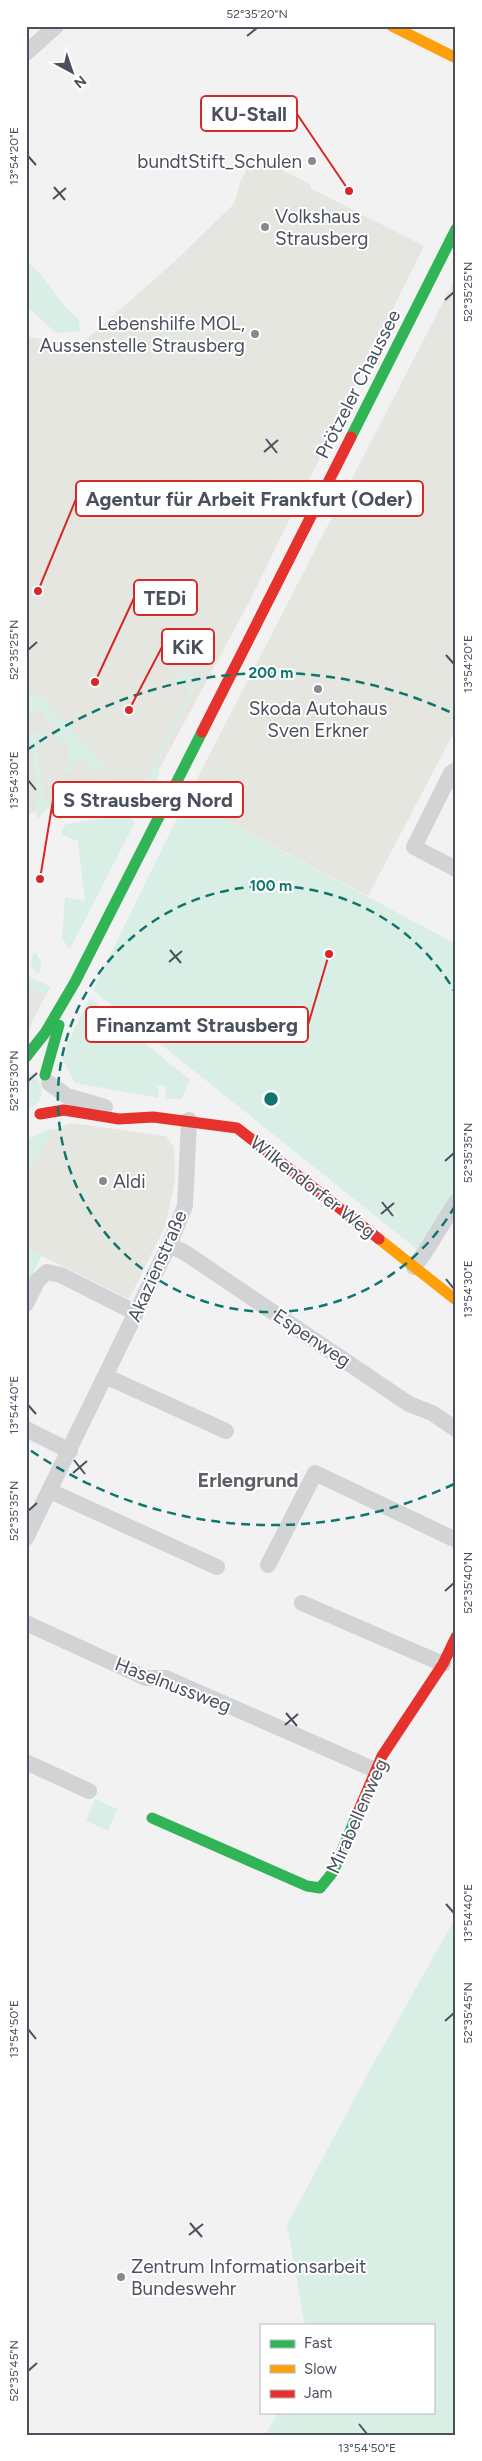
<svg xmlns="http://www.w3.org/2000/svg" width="482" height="2461" viewBox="0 0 482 2461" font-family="Figtree,sans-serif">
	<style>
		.commercial { fill: #e6e6e0 }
		.green { fill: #d9efe5 }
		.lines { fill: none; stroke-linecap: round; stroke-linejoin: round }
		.street { stroke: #d1d3d5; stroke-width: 16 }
		.fast { stroke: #30b455; stroke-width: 11 }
		.slow { stroke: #ff9f0a; stroke-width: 11 }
		.jam { stroke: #e5322d; stroke-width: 11 }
		.ticks { fill: none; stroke: #4a515d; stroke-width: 2 }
		.ring { fill: none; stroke: #0f766e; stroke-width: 2.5; stroke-dasharray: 9 6 }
		.poi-dot { fill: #858991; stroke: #fff; stroke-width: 2 }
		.labels { text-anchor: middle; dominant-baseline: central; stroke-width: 4; stroke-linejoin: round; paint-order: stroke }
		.poi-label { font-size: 19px; fill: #4a515d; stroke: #fff; text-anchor: start }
		.street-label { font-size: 19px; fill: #4a515d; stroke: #fff }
		.neighbourhood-label { font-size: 20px; font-weight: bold; fill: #5e6066; stroke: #fff }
		.centre { fill: #0f766e; stroke: #fff; stroke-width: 2.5 }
		.ring-label { font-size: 15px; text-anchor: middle; font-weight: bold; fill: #0f766e; stroke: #fff; stroke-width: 4; stroke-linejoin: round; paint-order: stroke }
		.leader { fill: none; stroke: #d62828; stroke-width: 2 }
		.callout-dot { fill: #d62828; stroke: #fff; stroke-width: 2 }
		.callout { fill: #fff; stroke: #d62828; stroke-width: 2 }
		.callout-label { font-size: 20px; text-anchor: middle; font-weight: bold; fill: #4a515d }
		.neatline { fill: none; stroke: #4a515d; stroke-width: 2 }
		.ticks-label { font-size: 12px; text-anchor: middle; fill: #4a515d }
	</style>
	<rect width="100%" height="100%" fill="#f2f2f2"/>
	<!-- commercial -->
	<path class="commercial" d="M 254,155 L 311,185 L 310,188 L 424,246 L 248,604 L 148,790 L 53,804 L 26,815 L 26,336 L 79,346 L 175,261 L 234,204 L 241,180 Z
		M 456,277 L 456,737 L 452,736 L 368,896 L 186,800 Z
		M 26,975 L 50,987 L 26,1034 Z
		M 71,1123 L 166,1136 L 174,1147 L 175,1181 L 165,1227 L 129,1299 L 26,1248 L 26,1166 L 43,1134 Z"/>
	<!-- green -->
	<path class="green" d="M 26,261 C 48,277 57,303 79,319 L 80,331 L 56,333 L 26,306 Z
		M 180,668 L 196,679 L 182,685 L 173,681 L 181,673 L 178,670 Z
		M 194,683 L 193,692 L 160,759 L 157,757 L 191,690 L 186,687 Z
		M 26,688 L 37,698 L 40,695 L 104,764 L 99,769 L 90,770 L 89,761 L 72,763 L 73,772 L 67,773 L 63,770 L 62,767 L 71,765 L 67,740 L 59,741 L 55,727 L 44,718 L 44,710 L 29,711 L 29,720 L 26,720 Z
		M 41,733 L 44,739 L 36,741 L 44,799 L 52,798 L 53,804 L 37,819 L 35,800 L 39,799 L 31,741 L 26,741 L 26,734 Z
		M 155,761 L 158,763 C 167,797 122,794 100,797 L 117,782 L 121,787 L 132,780 L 143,786 Z
		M 186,800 L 456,944 L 456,1190 L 419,1251 L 93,990 Z
		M 122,815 L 127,815 L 135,822 L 70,949 L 62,939 L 65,897 L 85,901 L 78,841 L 62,835 L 61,831 L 66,824 Z
		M 33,953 L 36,953 L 41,962 L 40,971 L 37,974 L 31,966 Z
		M 26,975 L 50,987 L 46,996 L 26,986 Z
		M 90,998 L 190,1080 L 182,1099 L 165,1099 L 166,1086 L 157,1085 L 157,1088 L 159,1088 L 158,1098 L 75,1083 L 61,1056 Z
		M 26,1072 C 41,1077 45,1089 39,1102 L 26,1110 Z
		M 52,1128 L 32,1169 L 26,1166 L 26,1139 Z
		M 26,1248 L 42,1255 L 26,1288 Z
		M 95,1799 L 117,1809 L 108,1831 L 86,1821 Z
		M 456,1917 L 456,2435 L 265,2435 L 279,2412 L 433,2412 L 433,2325 L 305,2325 L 287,2225 L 372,2066 Z"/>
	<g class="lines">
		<!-- street -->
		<path class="street" d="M 26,53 L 56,26
			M 456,770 L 451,773 L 414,847 L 456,869
			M 49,1083 L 67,1096 L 105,1107
			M 169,1245 L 184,1252 L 409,1404 L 432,1413 L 456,1429
			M 414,1267 L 425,1252 L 456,1202
			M 26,1304 L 38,1280 L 47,1272 L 61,1275 L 136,1313
			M 105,1376 L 226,1431
			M 26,1429 L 70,1451
			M 50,1491 L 217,1567
			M 26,1538 L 169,1245 L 185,1206 L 189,1120
			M 268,1565 L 315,1473 L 456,1540
			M 302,1603 L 443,1664
			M 26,1623 L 146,1678 L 166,1678 L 375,1770
			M 26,1762 L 89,1791"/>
		<!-- fast -->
		<path class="fast" d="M 351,437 L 456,229
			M 26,1057 L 45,1033 L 75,982 L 202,732
			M 45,1075 L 59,1025
			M 152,1818 L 307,1886 L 320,1888 L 333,1872 L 359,1810"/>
		<!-- slow -->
		<path class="slow" d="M 392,26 L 456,58
			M 379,1239 L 456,1300"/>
		<!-- jam -->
		<path class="jam" d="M 202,732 L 351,437
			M 40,1114 L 64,1110 L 119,1119 L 153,1117 L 237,1128 L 379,1239
			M 359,1810 L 382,1756 L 443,1664 L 456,1637"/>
	</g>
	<!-- ticks -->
	<path class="ticks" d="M 247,36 L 257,28M 28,156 L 36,165M 54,187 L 65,200M 53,199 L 66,188M 445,300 L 454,292M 266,439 L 277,453M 264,452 L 278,440M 28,650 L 37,642M 446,655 L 454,664M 28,780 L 36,790M 170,950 L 181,963M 169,962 L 182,951M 28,1081 L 37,1073M 445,1161 L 454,1153M 382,1202 L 393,1216M 381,1214 L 394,1203M 446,1279 L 454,1289M 28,1405 L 36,1414M 74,1460 L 85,1474M 73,1473 L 87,1461M 28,1511 L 37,1503M 445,1591 L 454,1583M 286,1713 L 297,1726M 285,1725 L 298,1714M 446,1904 L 454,1913M 445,2021 L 454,2013M 28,2029 L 36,2039M 190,2223 L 202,2237M 189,2235 L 203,2224M 28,2371 L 37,2363M 359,2424 L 367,2434"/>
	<!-- distance rings -->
	<g class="ring">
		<path d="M455 1206A213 213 0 1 1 455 992"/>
		<path d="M454 1484A426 426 0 0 1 27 1448M27 750A426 426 0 0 1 454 714"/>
	</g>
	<!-- markers -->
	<g class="poi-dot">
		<circle cx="312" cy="161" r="5"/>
		<circle cx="265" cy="227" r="5"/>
		<circle cx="255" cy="334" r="5"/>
		<circle cx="318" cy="689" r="5"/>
		<circle cx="103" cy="1181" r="5"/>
		<circle cx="121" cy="2277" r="5"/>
	</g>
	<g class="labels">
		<!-- poi labels -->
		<g class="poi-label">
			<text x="302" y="161" text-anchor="end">bundtStift_Schulen</text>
			<text x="275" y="216">Volkshaus<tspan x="275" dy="22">Strausberg</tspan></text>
			<text x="245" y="323" text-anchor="end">Lebenshilfe MOL,<tspan x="245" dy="22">Aussenstelle Strausberg</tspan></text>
			<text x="318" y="708" text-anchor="middle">Skoda Autohaus<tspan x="318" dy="22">Sven Erkner</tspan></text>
			<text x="113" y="1181">Aldi</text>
			<text x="131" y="2266">Zentrum Informationsarbeit<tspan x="131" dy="22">Bundeswehr</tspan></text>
		</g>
		<!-- street labels -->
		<g class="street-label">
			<text transform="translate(358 384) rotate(-63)">Prötzeler Chaussee</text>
			<text transform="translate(313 1187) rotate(38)">Wilkendorfer Weg</text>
			<text transform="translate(157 1266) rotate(-66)">Akazienstraße</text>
			<text transform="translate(312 1338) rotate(34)">Espenweg</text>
			<text transform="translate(173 1685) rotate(21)">Haselnussweg</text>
			<text transform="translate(357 1816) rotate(-66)">Mirabellenweg</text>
		</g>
		<!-- neighbourhood labels -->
		<g class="neighbourhood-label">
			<text x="248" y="1480">Erlengrund</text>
		</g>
	</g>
	<circle cx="271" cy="1099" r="8" class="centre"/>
	<g class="ring-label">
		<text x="271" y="678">200 m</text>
		<text x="271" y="891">100 m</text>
	</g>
	<!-- callouts -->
	<path class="leader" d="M349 191L297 114M38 591L76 499M95 682L134 598M129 710L162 647M40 879L53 800M329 954L308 1025"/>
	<g class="callout-dot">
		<circle cx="349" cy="191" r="5"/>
		<circle cx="38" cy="591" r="5"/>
		<circle cx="95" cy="682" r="5"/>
		<circle cx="129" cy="710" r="5"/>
		<circle cx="40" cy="879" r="5"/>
		<circle cx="329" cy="954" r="5"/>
	</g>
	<g class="callout">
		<rect x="201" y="96" width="96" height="35" rx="5"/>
		<rect x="76" y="481" width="347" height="35" rx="5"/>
		<rect x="134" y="580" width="63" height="35" rx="5"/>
		<rect x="162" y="629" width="52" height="35" rx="5"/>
		<rect x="53" y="782" width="190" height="35" rx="5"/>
		<rect x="86" y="1007" width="222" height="35" rx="5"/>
	</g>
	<g class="callout-label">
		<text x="249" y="121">KU-Stall</text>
		<text x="249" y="506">Agentur für Arbeit Frankfurt (Oder)</text>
		<text x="165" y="605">TEDi</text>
		<text x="188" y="654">KiK</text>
		<text x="148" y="807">S Strausberg Nord</text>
		<text x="197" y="1032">Finanzamt Strausberg</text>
	</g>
	<!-- border -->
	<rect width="482" height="2461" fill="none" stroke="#ffffff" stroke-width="55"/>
	<!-- legend -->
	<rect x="260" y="2324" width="175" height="90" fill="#ffffff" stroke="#b7b9be"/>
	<rect x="270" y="2340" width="25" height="8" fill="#30b455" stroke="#b7b9be"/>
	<text x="304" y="2348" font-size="15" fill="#4a515d">Fast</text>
	<rect x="270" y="2365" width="25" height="8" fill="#ff9f0a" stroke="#b7b9be"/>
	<text x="304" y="2374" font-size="15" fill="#4a515d">Slow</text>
	<rect x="270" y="2390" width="25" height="8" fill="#e5322d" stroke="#b7b9be"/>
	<text x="304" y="2398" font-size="15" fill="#4a515d">Jam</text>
	<!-- north arrow -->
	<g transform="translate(72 72) rotate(140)" stroke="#ffffff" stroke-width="4" paint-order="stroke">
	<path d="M0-4L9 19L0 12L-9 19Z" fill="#4a515d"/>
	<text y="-8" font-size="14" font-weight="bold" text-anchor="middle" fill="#4a515d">N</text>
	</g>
	<rect x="28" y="28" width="426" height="2406" class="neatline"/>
	<g class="ticks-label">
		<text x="257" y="18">52°35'20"N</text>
		<text transform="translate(14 156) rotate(-90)" y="4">13°54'20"E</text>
		<text transform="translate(468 292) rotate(-90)" y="4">52°35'25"N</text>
		<text transform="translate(14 650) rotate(-90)" y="4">52°35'25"N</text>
		<text transform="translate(468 664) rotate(-90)" y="4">13°54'20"E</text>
		<text transform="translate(14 780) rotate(-90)" y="4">13°54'30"E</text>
		<text transform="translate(14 1081) rotate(-90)" y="4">52°35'30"N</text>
		<text transform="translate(468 1153) rotate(-90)" y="4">52°35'35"N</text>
		<text transform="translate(468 1289) rotate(-90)" y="4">13°54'30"E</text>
		<text transform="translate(14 1405) rotate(-90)" y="4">13°54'40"E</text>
		<text transform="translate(14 1511) rotate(-90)" y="4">52°35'35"N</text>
		<text transform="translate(468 1583) rotate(-90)" y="4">52°35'40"N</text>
		<text transform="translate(468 1913) rotate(-90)" y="4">13°54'40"E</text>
		<text transform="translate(468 2013) rotate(-90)" y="4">52°35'45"N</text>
		<text transform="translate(14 2029) rotate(-90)" y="4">13°54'50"E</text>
		<text transform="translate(14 2371) rotate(-90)" y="4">52°35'45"N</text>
		<text x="367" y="2452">13°54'50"E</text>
	</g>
</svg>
